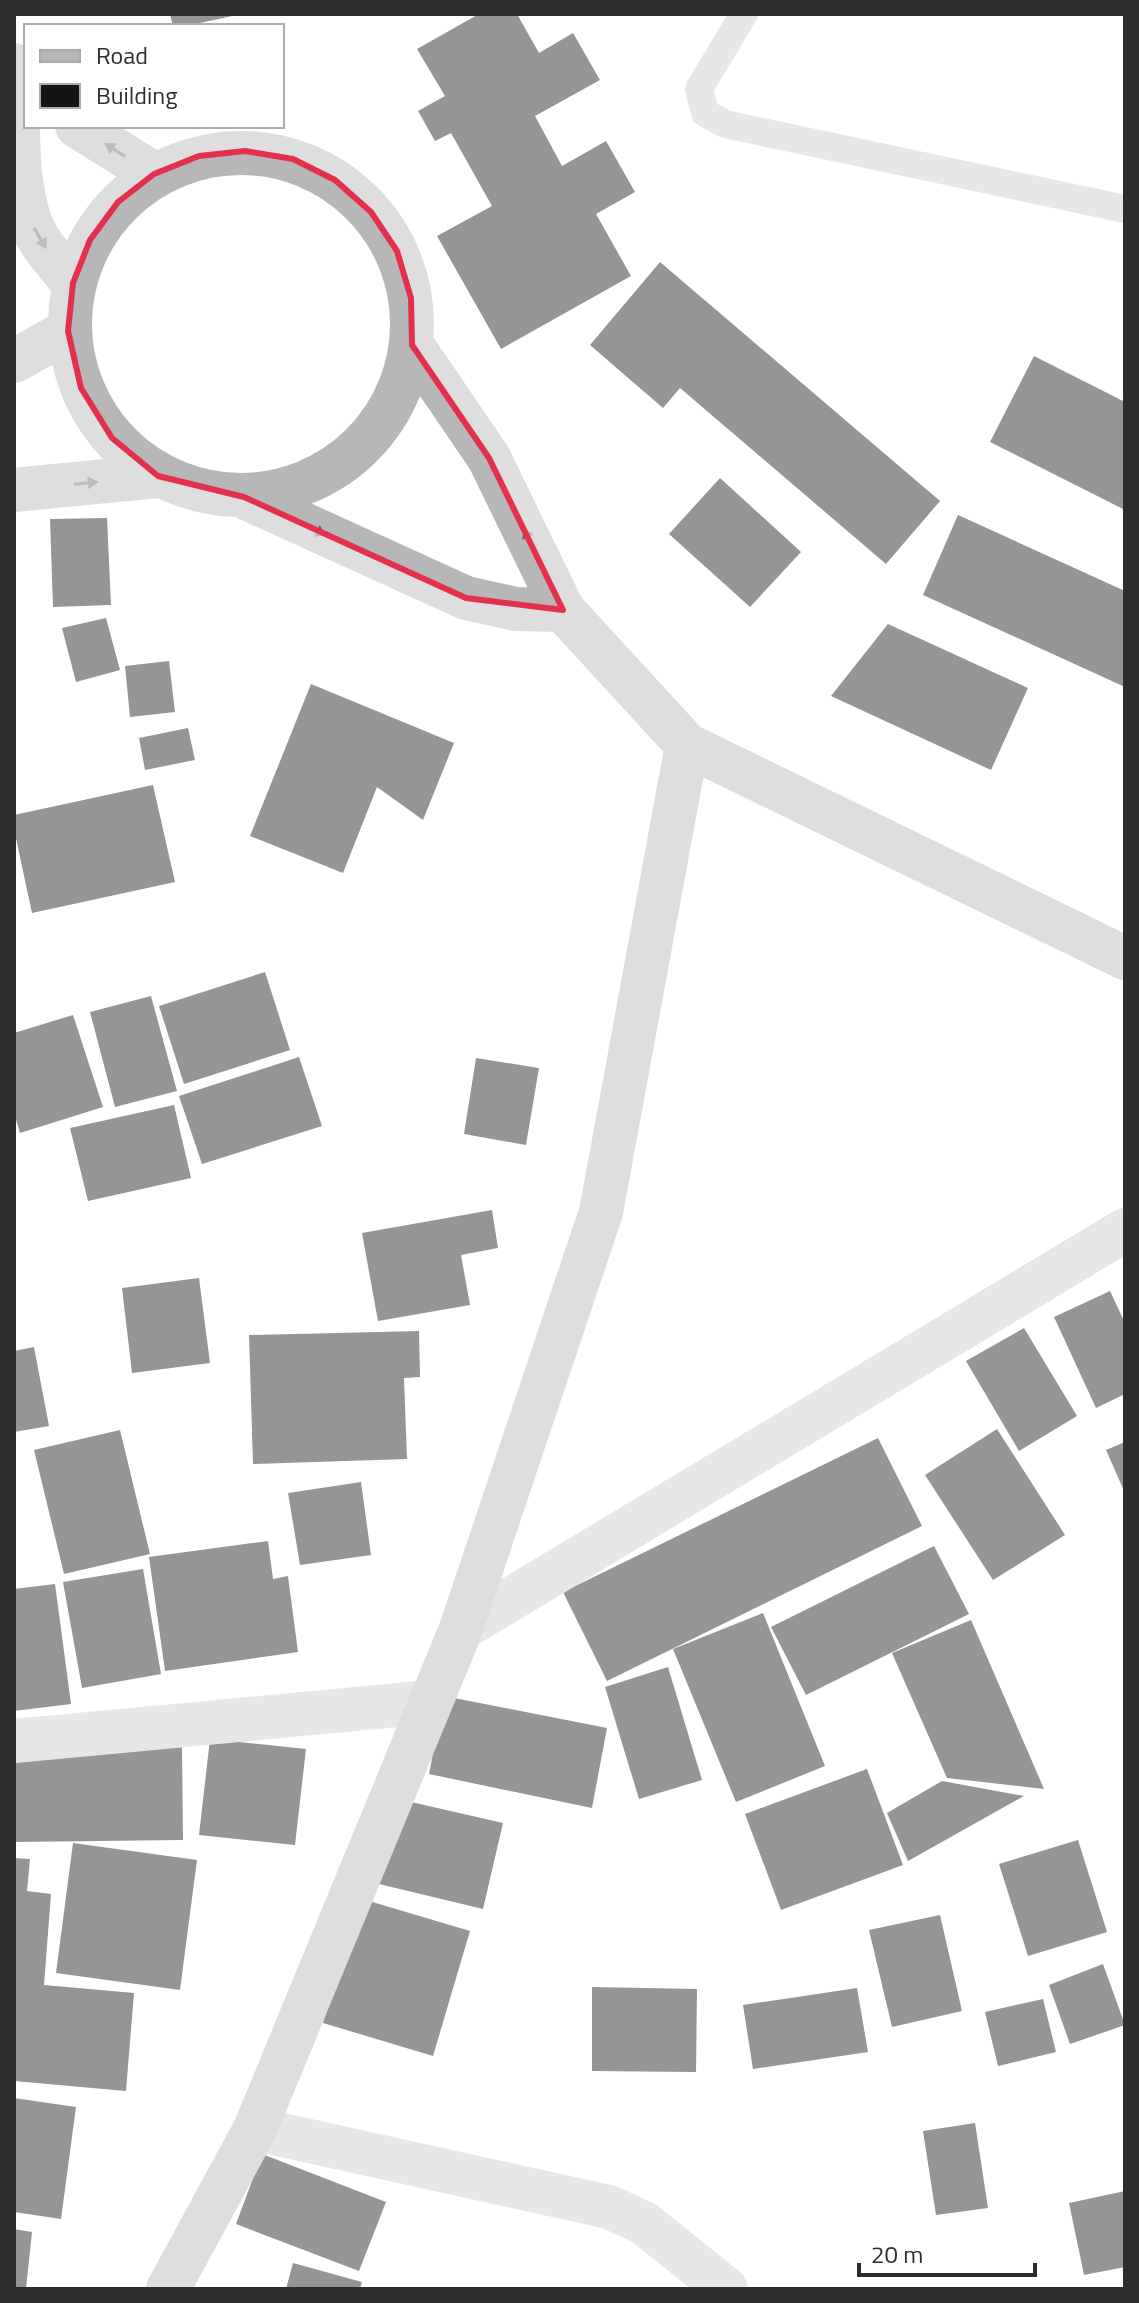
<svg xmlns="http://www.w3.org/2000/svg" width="1139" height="2303" viewBox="0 0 1139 2303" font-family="'Titillium Web',sans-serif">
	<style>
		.building { fill: #141414 }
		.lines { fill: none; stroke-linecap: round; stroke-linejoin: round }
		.lane { stroke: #cacaca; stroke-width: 28 }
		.street { stroke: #cacaca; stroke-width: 44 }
		.secondary { stroke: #b7b7b7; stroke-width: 44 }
		.oneway { fill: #6b6b6b }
		.marked { fill: none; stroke: #e3304d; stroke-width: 6; stroke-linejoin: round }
	</style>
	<rect width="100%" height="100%" fill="#fff"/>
	<!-- building -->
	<path class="building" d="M 170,14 L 237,14 L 237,15 L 186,26 L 173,26 Z
		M 479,14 L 517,14 L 539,53 L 573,33 L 600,80 L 535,116 L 562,166 L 606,141 L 635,192 L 596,214 L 631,276 L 501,349 L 437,236 L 492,206 L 451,133 L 435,141 L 418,111 L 445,96 L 417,49 Z
		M 660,262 L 940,501 L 886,564 L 680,388 L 663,408 L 590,345 Z
		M 1034,356 L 1125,402 L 1125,510 L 990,442 Z
		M 720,478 L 801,552 L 750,607 L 669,534 Z
		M 958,515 L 1125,591 L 1125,687 L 923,595 Z
		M 107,518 L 111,605 L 53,607 L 50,519 Z
		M 106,618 L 120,670 L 76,682 L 62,628 Z
		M 888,624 L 1028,688 L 991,770 L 831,696 Z
		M 169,661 L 175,712 L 130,717 L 125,666 Z
		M 311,684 L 454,743 L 423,820 L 377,787 L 343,873 L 250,836 Z
		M 188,728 L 195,760 L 145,770 L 139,738 Z
		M 153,785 L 175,882 L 32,913 L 14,829 L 14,815 Z
		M 265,972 L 290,1050 L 184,1084 L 159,1006 Z
		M 151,996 L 177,1091 L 115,1107 L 90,1012 Z
		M 73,1015 L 103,1107 L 20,1133 L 14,1113 L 14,1033 Z
		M 299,1057 L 322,1126 L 202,1164 L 179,1096 Z
		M 476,1058 L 539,1068 L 526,1145 L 464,1134 Z
		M 174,1105 L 191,1178 L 88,1201 L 70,1128 Z
		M 492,1210 L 498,1248 L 461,1255 L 470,1305 L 378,1321 L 362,1233 Z
		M 199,1278 L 210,1363 L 132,1373 L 122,1288 Z
		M 1110,1291 L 1125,1323 L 1125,1394 L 1096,1408 L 1054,1317 Z
		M 1024,1328 L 1077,1416 L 1019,1451 L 966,1361 Z
		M 419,1331 L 420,1377 L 404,1378 L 407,1459 L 253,1464 L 249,1335 Z
		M 34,1347 L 49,1426 L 14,1432 L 14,1351 Z
		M 997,1429 L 1065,1535 L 993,1580 L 925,1475 Z
		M 120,1430 L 150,1554 L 64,1574 L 34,1450 Z
		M 878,1438 L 922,1526 L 607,1681 L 563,1592 Z
		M 1125,1442 L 1125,1493 L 1106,1450 Z
		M 361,1482 L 371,1555 L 300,1565 L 288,1493 Z
		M 268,1541 L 273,1579 L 288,1576 L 298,1652 L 165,1671 L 149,1557 Z
		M 934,1546 L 969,1614 L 806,1695 L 771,1627 Z
		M 143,1569 L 161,1674 L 82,1688 L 63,1582 Z
		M 55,1584 L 71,1704 L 14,1711 L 14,1589 Z
		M 763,1613 L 825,1766 L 736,1802 L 673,1649 Z
		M 971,1620 L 1044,1789 L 947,1778 L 892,1653 Z
		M 668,1667 L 702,1780 L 639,1799 L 605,1687 Z
		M 444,1696 L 607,1728 L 592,1808 L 429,1774 Z
		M 210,1739 L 306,1749 L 295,1845 L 199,1835 Z
		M 182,1746 L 183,1840 L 14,1842 L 14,1747 Z
		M 867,1769 L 903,1865 L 781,1910 L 745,1814 Z
		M 942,1781 L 1024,1796 L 908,1861 L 887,1813 Z
		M 398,1799 L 503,1823 L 483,1909 L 379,1884 Z
		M 1078,1840 L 1107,1932 L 1028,1956 L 999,1864 Z
		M 73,1843 L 197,1860 L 180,1990 L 56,1973 Z
		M 14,1858 L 30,1859 L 27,1891 L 51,1894 L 44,1985 L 134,1993 L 126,2091 L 14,2081 Z
		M 359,1898 L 470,1931 L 433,2056 L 323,2023 Z
		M 940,1915 L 962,2011 L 892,2027 L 869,1930 Z
		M 1103,1964 L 1125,2025 L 1070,2044 L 1049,1985 Z
		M 592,1987 L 697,1989 L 696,2072 L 592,2071 Z
		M 857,1988 L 868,2052 L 753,2069 L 743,2005 Z
		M 1043,1999 L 1056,2052 L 998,2066 L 985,2012 Z
		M 14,2098 L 76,2107 L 61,2219 L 14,2212 Z
		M 975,2123 L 988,2208 L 936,2215 L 923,2131 Z
		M 262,2154 L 386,2202 L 359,2271 L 236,2224 Z
		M 1125,2191 L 1125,2267 L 1084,2275 L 1069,2203 Z
		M 14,2229 L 32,2232 L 26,2289 L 14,2287 Z
		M 293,2263 L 362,2282 L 360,2289 L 286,2289 Z"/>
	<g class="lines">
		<!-- lane -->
		<path class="lane" d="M 744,14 L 699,89 L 705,113 L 725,124 L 1125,209"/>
		<!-- street -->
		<path class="street" d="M 461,1629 L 1125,1230
			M 14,1741 L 430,1702
			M 255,2129 L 609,2207 L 644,2223 L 726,2289"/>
		<!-- secondary -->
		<path class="secondary" d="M 14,65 C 21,117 13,170 30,221 C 38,244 58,264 73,283
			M 77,126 L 154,174
			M70 324a171 171 0 1 1 342 0a171 171 0 1 1-342 0Z
			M 412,345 L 489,458 L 563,610 L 687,745 L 1125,958
			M 14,361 L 68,331
			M 14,490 L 158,476
			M 244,497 L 466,598 L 516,609 L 563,610
			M 168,2289 L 255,2129 L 461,1629 L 601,1212 L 687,745"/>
	</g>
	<!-- one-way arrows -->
	<defs><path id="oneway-solid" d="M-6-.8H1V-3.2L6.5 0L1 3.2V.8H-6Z" transform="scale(2)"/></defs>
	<g class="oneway">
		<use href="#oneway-solid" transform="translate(115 150) rotate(-148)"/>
		<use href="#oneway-solid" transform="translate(40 238) rotate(60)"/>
		<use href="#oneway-solid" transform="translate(86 483) rotate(-6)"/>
		<use href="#oneway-solid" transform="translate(315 530) rotate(25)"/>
		<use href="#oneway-solid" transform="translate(529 539) rotate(-116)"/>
	</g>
	<!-- marked area -->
	<path d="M0 0H1139V2303H0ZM 245,151 L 293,159 L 335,180 L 371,212 L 397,251 L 411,298 L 412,345 L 489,458 L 563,610 L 466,598 L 244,497 L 158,476 L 112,438 L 81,388 L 68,331 L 73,283 L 90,240 L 118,202 L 154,174 L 199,156 Z" fill="#fff" fill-opacity=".55" fill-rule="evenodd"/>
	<path class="marked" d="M 245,151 L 293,159 L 335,180 L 371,212 L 397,251 L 411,298 L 412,345 L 489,458 L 563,610 L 466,598 L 244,497 L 158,476 L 112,438 L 81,388 L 68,331 L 73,283 L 90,240 L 118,202 L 154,174 L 199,156 Z"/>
	<!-- border -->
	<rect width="1139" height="2303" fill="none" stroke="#2d2d2d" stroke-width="32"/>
	<!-- legend -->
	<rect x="24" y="24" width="260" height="104" fill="#ffffff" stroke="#ababab" stroke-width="2"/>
	<rect x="40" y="50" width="40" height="12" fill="#b7b7b7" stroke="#ababab" stroke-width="2"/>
	<text x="96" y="64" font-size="24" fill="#2d2d2d">Road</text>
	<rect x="40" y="84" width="40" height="24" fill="#141414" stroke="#ababab" stroke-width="2"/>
	<text x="96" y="104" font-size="24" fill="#2d2d2d">Building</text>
	<!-- scale -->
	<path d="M859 2263v12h176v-12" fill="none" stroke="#2d2d2d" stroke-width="4"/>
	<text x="871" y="2263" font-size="24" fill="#2d2d2d" stroke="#ffffff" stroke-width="6" paint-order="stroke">20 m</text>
</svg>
